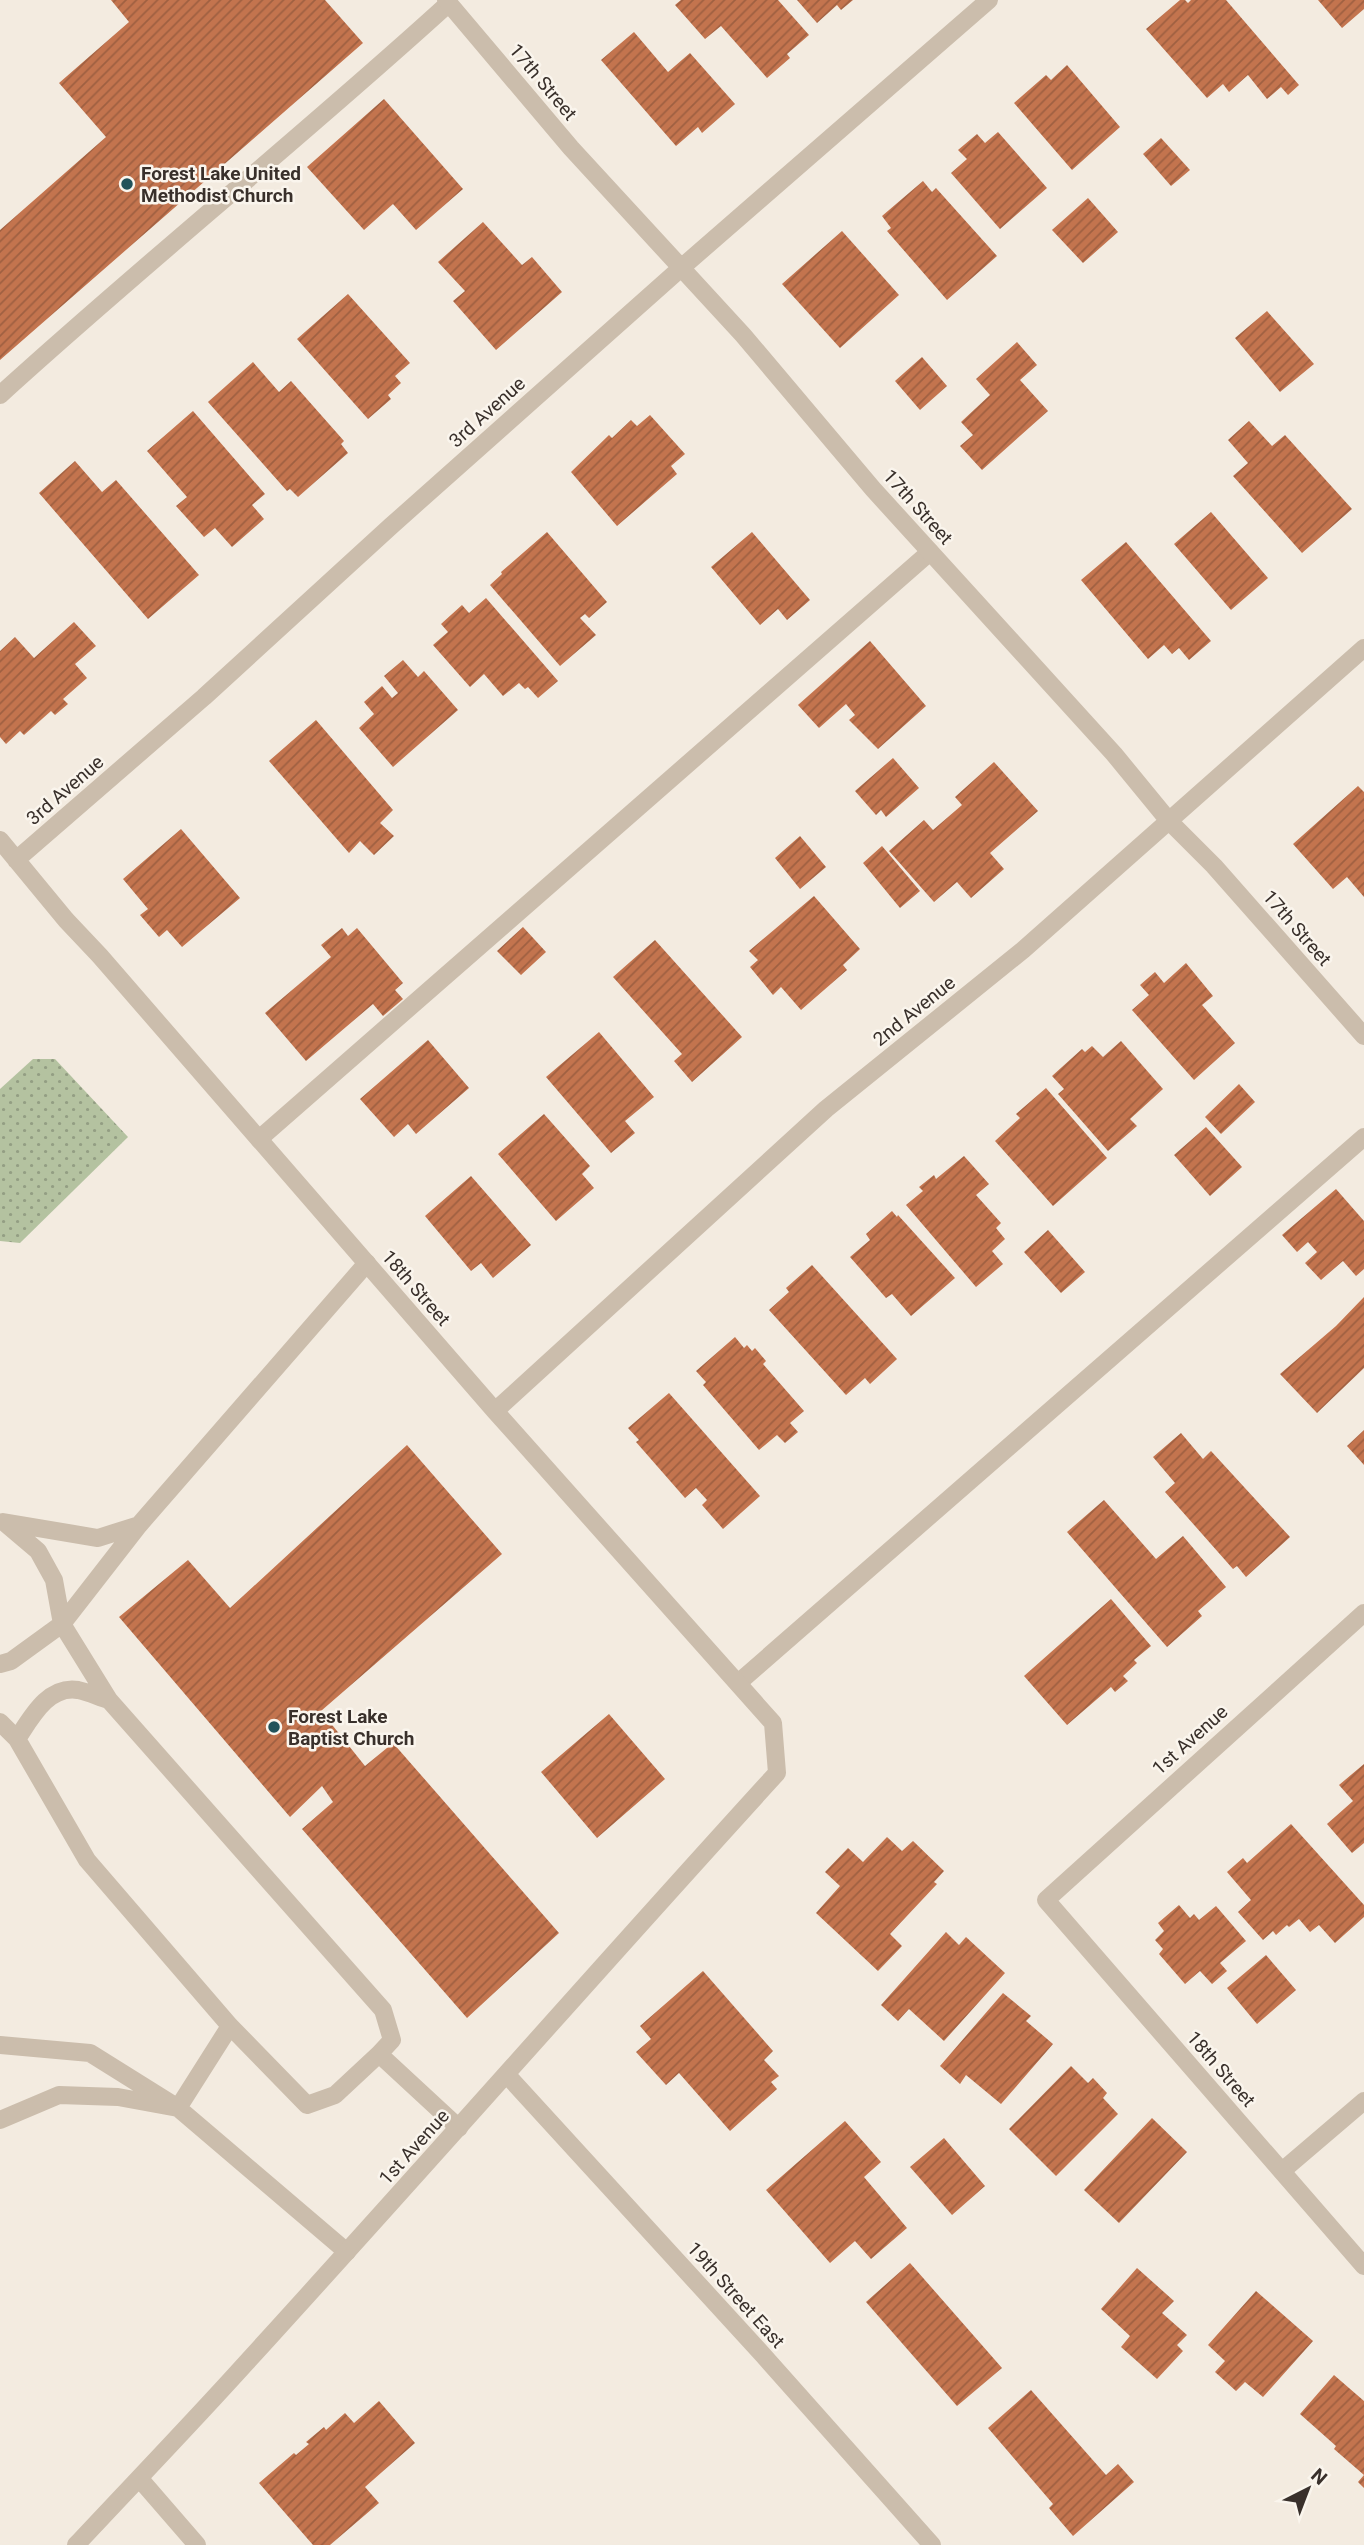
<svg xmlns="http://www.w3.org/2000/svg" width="1364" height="2545" viewBox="0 0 1364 2545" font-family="Roboto,sans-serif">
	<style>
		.grass { fill: url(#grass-dots) }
		.building { fill: url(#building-hatch) }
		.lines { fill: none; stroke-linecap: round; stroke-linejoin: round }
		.service { stroke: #cbbdac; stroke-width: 18 }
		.minor { stroke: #cbbdac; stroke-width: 18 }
		.poi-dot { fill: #21525a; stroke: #faf5ed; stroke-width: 2.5 }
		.labels { text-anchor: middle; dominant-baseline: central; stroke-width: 5; stroke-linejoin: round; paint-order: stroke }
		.street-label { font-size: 19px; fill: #39302b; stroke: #faf5ed }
		.poi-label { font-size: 19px; font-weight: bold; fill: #39302b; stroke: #faf5ed; text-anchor: start }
	</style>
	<defs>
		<pattern id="grass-dots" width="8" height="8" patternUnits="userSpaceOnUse" patternTransform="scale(1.75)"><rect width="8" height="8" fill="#b4c2a0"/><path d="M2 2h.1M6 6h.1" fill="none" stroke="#939e83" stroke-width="1.8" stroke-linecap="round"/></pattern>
		<pattern id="building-hatch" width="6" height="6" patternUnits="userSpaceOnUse" patternTransform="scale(1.75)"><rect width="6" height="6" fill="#c3744e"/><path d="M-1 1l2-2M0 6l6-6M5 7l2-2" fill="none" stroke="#9f6041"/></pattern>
	</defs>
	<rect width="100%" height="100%" fill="#f3ebe0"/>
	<!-- grass -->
	<path class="grass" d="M 33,1059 L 55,1059 L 128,1137 L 20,1243 L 0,1241 L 0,1089 Z"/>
	<!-- building -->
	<path class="building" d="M 111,0 L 325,0 L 363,43 L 0,360 L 0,230 L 106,137 L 59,83 L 129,22 Z
		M 681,0 L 778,0 L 809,35 L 787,54 L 790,58 L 767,78 L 721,26 L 705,39 L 675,5 Z
		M 797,0 L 853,0 L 841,10 L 837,5 L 817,23 Z
		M 1180,0 L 1185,0 L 1188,3 L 1191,0 L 1226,0 L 1299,85 L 1288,95 L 1281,87 L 1267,99 L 1248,75 L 1229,92 L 1223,84 L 1207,98 L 1146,29 Z
		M 1318,0 L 1364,0 L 1364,9 L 1342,28 Z
		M 634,32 L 668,72 L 690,53 L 735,104 L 702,133 L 698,127 L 676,146 L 601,60 Z
		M 1067,65 L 1120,127 L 1072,170 L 1014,103 L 1046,75 L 1051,80 Z
		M 384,99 L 463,189 L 416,230 L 393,204 L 364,230 L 307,167 Z
		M 998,132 L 1047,188 L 1000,229 L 951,173 L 967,159 L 958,150 L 977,134 L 985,143 Z
		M 1161,138 L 1190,170 L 1171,186 L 1143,154 Z
		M 923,181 L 932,192 L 936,188 L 997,256 L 947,300 L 887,231 L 891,228 L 882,216 Z
		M 1088,198 L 1118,232 L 1083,263 L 1052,230 Z
		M 483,222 L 522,265 L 532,257 L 562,292 L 496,350 L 453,301 L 465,291 L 438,262 Z
		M 842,231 L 899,295 L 840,348 L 782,284 Z
		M 348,294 L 410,363 L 395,376 L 401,383 L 388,395 L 391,399 L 368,419 L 297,339 Z
		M 1267,311 L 1314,364 L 1280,392 L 1235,338 Z
		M 1017,342 L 1037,365 L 1020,380 L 1048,411 L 982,470 L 960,446 L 973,435 L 961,422 L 990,395 L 976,379 Z
		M 922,357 L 947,386 L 920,410 L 895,381 Z
		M 253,362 L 279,392 L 291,381 L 344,441 L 341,444 L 348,453 L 298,497 L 290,489 L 287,491 L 208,402 Z
		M 193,411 L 265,494 L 252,505 L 264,519 L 232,547 L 215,528 L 204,537 L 176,506 L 187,497 L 147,451 Z
		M 650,415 L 685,454 L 671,466 L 677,474 L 617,526 L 571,472 L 609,435 L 612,438 L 631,420 L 637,426 Z
		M 1249,421 L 1272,446 L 1285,435 L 1352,509 L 1302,553 L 1233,476 L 1248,463 L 1228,440 Z
		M 75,461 L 102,492 L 116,480 L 199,575 L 148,619 L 39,493 Z
		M 1211,512 L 1268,578 L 1231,610 L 1174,544 Z
		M 547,532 L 607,602 L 589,618 L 585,614 L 580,618 L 596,635 L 560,666 L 490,585 L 502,574 L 501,572 Z
		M 752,532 L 810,600 L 787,620 L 778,609 L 760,625 L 711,567 Z
		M 1126,542 L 1211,641 L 1189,660 L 1179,648 L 1172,654 L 1164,645 L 1148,659 L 1081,580 Z
		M 486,598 L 558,681 L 538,698 L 528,687 L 525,689 L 519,683 L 503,696 L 484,674 L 470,687 L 433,645 L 448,632 L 441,624 L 462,605 L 469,613 Z
		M 74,622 L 96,646 L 75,664 L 87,678 L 63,699 L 68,704 L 55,715 L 51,711 L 24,735 L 20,731 L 6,744 L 0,737 L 0,651 L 15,637 L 34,658 Z
		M 870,641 L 926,706 L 878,749 L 849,720 L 855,715 L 846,704 L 819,728 L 798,705 Z
		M 403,660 L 418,677 L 424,671 L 458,710 L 393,767 L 359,728 L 374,714 L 364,702 L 382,686 L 392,698 L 398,693 L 384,676 Z
		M 316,720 L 393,810 L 380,823 L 394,836 L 374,855 L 360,841 L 349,853 L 269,761 Z
		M 893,758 L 919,788 L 886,817 L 881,810 L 876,815 L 855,791 Z
		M 994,762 L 1038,811 L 990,853 L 1004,869 L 971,898 L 957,882 L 934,902 L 889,851 L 924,820 L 933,830 L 962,805 L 955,797 Z
		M 1358,786 L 1364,792 L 1364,897 L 1347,877 L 1333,889 L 1293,844 Z
		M 181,829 L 240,898 L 182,947 L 167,930 L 159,937 L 140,915 L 148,909 L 123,879 Z
		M 800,836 L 826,867 L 800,889 L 775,858 Z
		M 882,846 L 920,891 L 900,908 L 863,863 Z
		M 814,896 L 860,949 L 843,965 L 847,970 L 801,1010 L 781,987 L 773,995 L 750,967 L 758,960 L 749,951 Z
		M 523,927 L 546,952 L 521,975 L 497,951 Z
		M 342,928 L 348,936 L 357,928 L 403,983 L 395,990 L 403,999 L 383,1016 L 373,1004 L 306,1061 L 265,1013 L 331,957 L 321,945 Z
		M 655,940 L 742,1037 L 692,1082 L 674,1061 L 682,1054 L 613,977 Z
		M 1186,963 L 1213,996 L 1202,1005 L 1235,1043 L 1194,1080 L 1132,1010 L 1149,995 L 1140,985 L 1155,972 L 1164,983 Z
		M 599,1032 L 654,1097 L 625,1121 L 635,1133 L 611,1153 L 546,1077 Z
		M 428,1040 L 469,1088 L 416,1134 L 408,1124 L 394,1137 L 360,1099 Z
		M 1121,1041 L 1163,1089 L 1130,1119 L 1137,1126 L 1108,1151 L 1058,1094 L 1064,1089 L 1052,1076 L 1082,1049 L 1085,1052 L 1092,1046 L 1103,1057 Z
		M 1239,1084 L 1255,1102 L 1221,1134 L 1205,1117 Z
		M 1046,1088 L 1107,1158 L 1053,1206 L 995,1141 L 1020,1118 L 1016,1114 Z
		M 544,1114 L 590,1166 L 582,1174 L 594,1188 L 556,1221 L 498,1154 Z
		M 1206,1127 L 1242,1167 L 1210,1196 L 1174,1155 Z
		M 964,1156 L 989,1184 L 976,1195 L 1001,1223 L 996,1228 L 1005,1239 L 992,1251 L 1003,1264 L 976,1287 L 906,1205 L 923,1191 L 919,1187 L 934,1175 L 936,1179 Z
		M 471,1176 L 531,1245 L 493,1278 L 481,1263 L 471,1271 L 425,1216 Z
		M 1336,1189 L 1364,1221 L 1364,1269 L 1356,1276 L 1343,1261 L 1321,1280 L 1305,1263 L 1317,1252 L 1308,1242 L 1297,1252 L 1282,1235 Z
		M 892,1211 L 897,1217 L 898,1215 L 955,1278 L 911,1316 L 892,1294 L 886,1298 L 850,1257 L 870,1240 L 866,1234 Z
		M 1048,1230 L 1085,1272 L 1061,1293 L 1024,1252 Z
		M 812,1265 L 897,1359 L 870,1384 L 865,1378 L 846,1395 L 769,1310 L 789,1292 L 786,1288 Z
		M 1364,1297 L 1364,1368 L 1317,1413 L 1280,1374 L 1336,1326 Z
		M 735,1337 L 744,1348 L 747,1345 L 752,1351 L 755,1348 L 766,1361 L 763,1364 L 804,1411 L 790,1423 L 798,1432 L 785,1443 L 777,1435 L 759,1450 L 703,1385 L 706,1382 L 696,1371 Z
		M 669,1393 L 760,1496 L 723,1529 L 702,1505 L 707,1500 L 696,1488 L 685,1498 L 636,1442 L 639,1440 L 628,1428 Z
		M 1364,1430 L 1364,1465 L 1347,1446 Z
		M 1181,1433 L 1203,1459 L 1211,1451 L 1290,1537 L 1246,1577 L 1237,1566 L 1233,1569 L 1165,1492 L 1175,1483 L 1153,1457 Z
		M 407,1445 L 502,1554 L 321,1711 L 365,1766 L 393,1743 L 559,1933 L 467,2018 L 302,1829 L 333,1802 L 322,1786 L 290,1817 L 119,1617 L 188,1560 L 230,1608 Z
		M 1104,1500 L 1156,1559 L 1183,1536 L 1226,1587 L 1198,1611 L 1202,1616 L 1167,1647 L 1067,1532 Z
		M 1111,1599 L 1151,1646 L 1134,1660 L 1137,1663 L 1123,1676 L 1128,1681 L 1115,1692 L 1111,1687 L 1067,1725 L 1024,1676 Z
		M 609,1714 L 665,1779 L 597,1838 L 541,1772 Z
		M 1364,1764 L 1364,1843 L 1352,1853 L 1327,1824 L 1353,1801 L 1339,1785 Z
		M 1291,1824 L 1364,1905 L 1364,1917 L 1335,1943 L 1319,1925 L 1310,1932 L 1299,1919 L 1289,1927 L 1287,1925 L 1276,1935 L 1273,1931 L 1263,1940 L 1238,1912 L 1251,1900 L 1227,1872 L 1243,1858 L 1247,1863 Z
		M 887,1837 L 902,1851 L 913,1841 L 944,1871 L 934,1882 L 937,1884 L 890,1934 L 902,1946 L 878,1971 L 816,1913 L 840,1886 L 825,1872 L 848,1848 L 863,1862 Z
		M 1179,1905 L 1190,1918 L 1194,1914 L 1199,1920 L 1216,1906 L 1246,1941 L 1220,1963 L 1227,1971 L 1212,1984 L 1200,1971 L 1185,1984 L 1159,1954 L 1163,1949 L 1155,1940 L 1164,1931 L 1158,1923 Z
		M 946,1932 L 959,1945 L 966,1937 L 1005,1973 L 944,2041 L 909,2009 L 898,2021 L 881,2005 Z
		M 1266,1955 L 1296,1990 L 1257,2024 L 1227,1988 Z
		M 703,1971 L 773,2051 L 764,2060 L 779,2076 L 771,2082 L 777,2089 L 730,2131 L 679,2073 L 666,2085 L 636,2052 L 651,2039 L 640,2026 Z
		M 1003,1993 L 1031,2016 L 1026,2021 L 1053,2044 L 1001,2104 L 966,2075 L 960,2084 L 940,2066 Z
		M 1071,2066 L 1088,2083 L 1093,2078 L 1107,2093 L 1103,2098 L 1118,2114 L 1056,2176 L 1009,2129 Z
		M 1152,2118 L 1187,2152 L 1119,2223 L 1084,2190 Z
		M 845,2121 L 881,2162 L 864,2177 L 907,2228 L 871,2259 L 855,2241 L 830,2263 L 766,2190 Z
		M 944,2138 L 985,2186 L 952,2215 L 910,2167 Z
		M 910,2263 L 1002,2368 L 957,2406 L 866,2302 Z
		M 1137,2268 L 1174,2301 L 1162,2313 L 1187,2335 L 1177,2345 L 1183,2351 L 1157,2379 L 1121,2347 L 1130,2336 L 1101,2309 Z
		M 1256,2291 L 1313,2341 L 1263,2397 L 1245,2382 L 1236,2391 L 1215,2372 L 1225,2361 L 1208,2345 Z
		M 1334,2375 L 1364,2401 L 1364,2488 L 1358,2482 L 1364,2475 L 1334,2449 L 1336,2446 L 1300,2414 Z
		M 1031,2390 L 1106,2475 L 1118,2464 L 1134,2482 L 1073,2536 L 1049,2508 L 1053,2504 L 988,2428 Z
		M 379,2401 L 415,2443 L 365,2487 L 379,2503 L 330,2545 L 313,2545 L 259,2483 L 294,2453 L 296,2455 L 309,2444 L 306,2442 L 324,2427 L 326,2430 L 345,2413 L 354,2423 Z"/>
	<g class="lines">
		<!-- service -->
		<path class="service" d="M 0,395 C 147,261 302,137 449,3
			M 259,1139 L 930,552
			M 5,1523 L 38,1551 L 54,1580 L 62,1624 L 109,1700 L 383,2010 L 392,2040 L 379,2054 L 459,2128
			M 139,1525 L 367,1263
			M 0,1664 L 11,1661 L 62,1624 L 139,1525 L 98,1538 L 3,1522
			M 738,1683 L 1364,1137
			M 0,1722 L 17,1739 L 87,1860 L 230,2026 L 307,2105 L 335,2095 L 379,2054
			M 17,1739 C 31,1718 48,1685 78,1690 C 88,1692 99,1697 109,1700
			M 0,2045 L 90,2053 L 178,2108 L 347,2252
			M 0,2120 L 59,2095 L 118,2097 L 178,2108 L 230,2026
			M 1282,2171 L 1364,2101"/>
		<!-- minor -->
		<path class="minor" d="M 446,0 L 571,148 L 743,335 L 873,489 L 1114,754 L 1169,821 L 1214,866 L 1364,1036
			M 0,840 L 66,920 L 100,956 L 495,1411 L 773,1723 L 777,1773 C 599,1968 425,2167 246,2363 C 190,2425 133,2484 76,2545
			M 16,860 L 204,697 L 391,526 L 681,268 L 989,0
			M 495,1411 L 826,1109 L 1023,950 L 1364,648
			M 1364,1613 L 1046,1900 L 1364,2266
			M 507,2075 L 763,2355 L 932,2545
			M 139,2478 L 197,2545"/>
	</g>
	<!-- markers -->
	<g class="poi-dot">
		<circle cx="127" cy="184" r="7"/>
		<circle cx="274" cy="1727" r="7"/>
	</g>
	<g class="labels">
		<!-- street labels -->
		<g class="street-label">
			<text transform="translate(543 82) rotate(50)">17th Street</text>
			<text transform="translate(487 412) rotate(-42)">3rd Avenue</text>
			<text transform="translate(918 507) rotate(48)">17th Street</text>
			<text transform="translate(65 790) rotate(-41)">3rd Avenue</text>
			<text transform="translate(1297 928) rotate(49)">17th Street</text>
			<text transform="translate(914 1011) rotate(-39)">2nd Avenue</text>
			<text transform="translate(416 1288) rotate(49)">18th Street</text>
			<text transform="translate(1190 1740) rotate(-42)">1st Avenue</text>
			<text transform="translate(1221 2069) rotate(49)">18th Street</text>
			<text transform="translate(414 2147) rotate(-48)">1st Avenue</text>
			<text transform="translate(736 2295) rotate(48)">19th Street East</text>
		</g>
		<!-- poi labels -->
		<g class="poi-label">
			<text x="141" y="173">Forest Lake United<tspan x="141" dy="22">Methodist Church</tspan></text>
			<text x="288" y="1716">Forest Lake<tspan x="288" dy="22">Baptist Church</tspan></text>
		</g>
	</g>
	<!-- north arrow -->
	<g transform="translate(1308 2489) rotate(42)" stroke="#faf5ed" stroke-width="5" paint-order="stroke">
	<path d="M0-5L12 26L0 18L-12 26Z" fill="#39302b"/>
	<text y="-10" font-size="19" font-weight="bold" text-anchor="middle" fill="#39302b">N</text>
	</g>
</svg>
